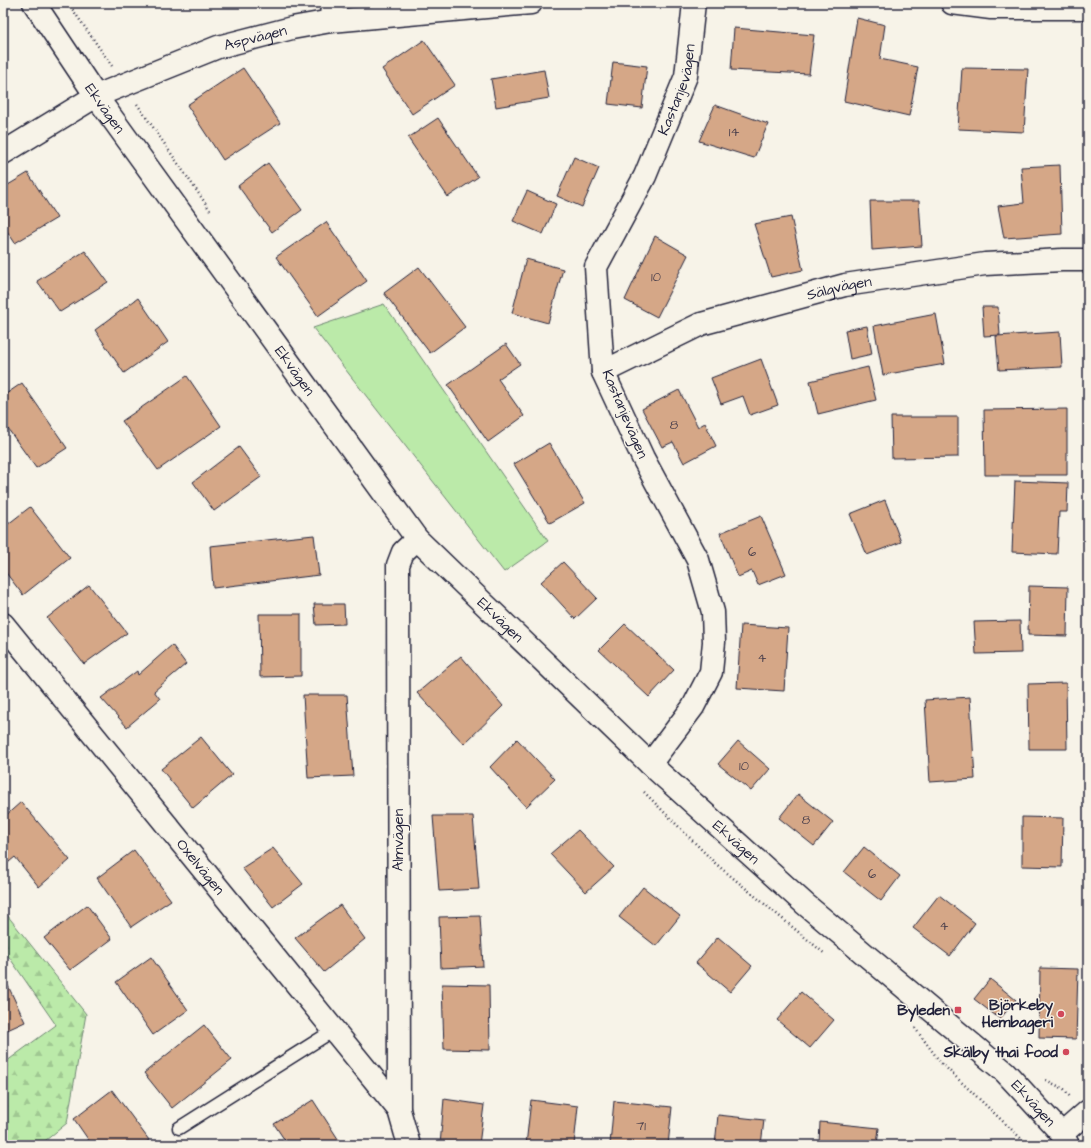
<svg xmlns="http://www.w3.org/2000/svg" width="1091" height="1148" viewBox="0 0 1091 1148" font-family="'Architects Daughter',sans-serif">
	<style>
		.green { fill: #bbeaa9; stroke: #6e8672 }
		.forest { fill: url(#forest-firs); stroke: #6e8672 }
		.building { fill: #d5a787; stroke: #22223b }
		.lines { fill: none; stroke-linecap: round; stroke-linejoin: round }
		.lane-casing { stroke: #22223b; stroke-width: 15 }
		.street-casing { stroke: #22223b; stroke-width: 25 }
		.secondary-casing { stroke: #22223b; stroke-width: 25 }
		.path { stroke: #22223b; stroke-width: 2.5; stroke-dasharray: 1 3; stroke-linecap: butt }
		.lane { stroke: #f7f3e8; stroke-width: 12 }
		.street { stroke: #f7f3e8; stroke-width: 22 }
		.secondary { stroke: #f7f3e8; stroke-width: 22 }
		.poi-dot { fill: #d1495b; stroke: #f7f3e8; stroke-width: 1.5 }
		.labels { text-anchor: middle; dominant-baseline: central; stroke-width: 3; stroke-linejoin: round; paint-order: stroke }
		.number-label { font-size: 13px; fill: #4f434e }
		.street-label { font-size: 15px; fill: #22223b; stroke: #f7f3e8 }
		.poi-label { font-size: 15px; font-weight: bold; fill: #22223b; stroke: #f7f3e8; text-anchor: end }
	</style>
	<defs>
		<pattern id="forest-firs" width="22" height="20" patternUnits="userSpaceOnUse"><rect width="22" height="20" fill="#bbeaa9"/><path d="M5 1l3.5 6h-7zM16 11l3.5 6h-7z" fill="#a0c892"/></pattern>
	</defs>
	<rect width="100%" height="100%" fill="#f7f3e8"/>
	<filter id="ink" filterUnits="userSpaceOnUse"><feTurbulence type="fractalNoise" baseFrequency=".025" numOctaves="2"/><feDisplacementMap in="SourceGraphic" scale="8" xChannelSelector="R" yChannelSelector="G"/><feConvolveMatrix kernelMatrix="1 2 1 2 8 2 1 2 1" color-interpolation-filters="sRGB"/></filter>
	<g filter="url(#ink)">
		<!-- green -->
		<path class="green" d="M 384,304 L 548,541 L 504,572 L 313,328 Z"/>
		<!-- forest -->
		<path class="forest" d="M 3,910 L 86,1014 L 67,1123 L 40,1145 L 8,1145 L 3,1132 L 3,1064 L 56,1025 L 7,954 L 3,954 Z"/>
		<!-- building -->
		<path class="building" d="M 857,18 L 885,25 L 880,59 L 918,67 L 909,116 L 844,101 Z
			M 734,28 L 814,35 L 809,74 L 731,70 Z
			M 424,40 L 455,85 L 412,114 L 382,69 Z
			M 613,62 L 647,66 L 642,108 L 608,104 Z
			M 243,68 L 280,123 L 223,160 L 187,105 Z
			M 962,68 L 1028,69 L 1024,132 L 958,129 Z
			M 544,70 L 549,98 L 496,107 L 491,79 Z
			M 715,105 L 768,124 L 754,158 L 699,141 Z
			M 438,118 L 478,177 L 448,197 L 408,138 Z
			M 574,157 L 599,168 L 582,207 L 557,196 Z
			M 268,163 L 302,210 L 272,232 L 238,186 Z
			M 1060,165 L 1062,234 L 1004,238 L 998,206 L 1024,203 L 1021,167 Z
			M 28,173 L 57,218 L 15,243 L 3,225 L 3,188 Z
			M 527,191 L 556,204 L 543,234 L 513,221 Z
			M 870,201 L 919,201 L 922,246 L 872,250 Z
			M 791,217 L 803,270 L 771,277 L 754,224 Z
			M 326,222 L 367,281 L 318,316 L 276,257 Z
			M 655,236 L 688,255 L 657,317 L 625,300 Z
			M 85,251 L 108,282 L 60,312 L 37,281 Z
			M 526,259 L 563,269 L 548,323 L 512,313 Z
			M 419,267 L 465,327 L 430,353 L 384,293 Z
			M 138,298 L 168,342 L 124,373 L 95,330 Z
			M 982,307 L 998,307 L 1000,335 L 984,336 Z
			M 936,314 L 945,364 L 883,375 L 874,326 Z
			M 867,326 L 872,354 L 850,359 L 845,330 Z
			M 1060,332 L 1062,367 L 999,370 L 996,336 Z
			M 506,344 L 520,364 L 498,379 L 524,416 L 488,442 L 448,385 Z
			M 761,359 L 778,405 L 750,415 L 743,396 L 721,404 L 711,378 Z
			M 868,367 L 876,400 L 818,414 L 810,381 Z
			M 187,376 L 221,426 L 158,470 L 122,421 Z
			M 22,383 L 67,448 L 36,468 L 3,422 L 3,396 Z
			M 679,390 L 698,427 L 705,423 L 716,446 L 684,463 L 673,442 L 662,447 L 642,409 Z
			M 1067,409 L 1067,475 L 985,475 L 984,410 Z
			M 891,417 L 958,417 L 958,457 L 892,458 Z
			M 549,443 L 585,503 L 550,523 L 514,464 Z
			M 239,447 L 261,477 L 214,511 L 193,482 Z
			M 1015,481 L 1068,483 L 1067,512 L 1059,512 L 1057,554 L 1012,552 Z
			M 885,500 L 901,542 L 867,555 L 850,514 Z
			M 30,507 L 70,558 L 23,595 L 3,569 L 3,528 Z
			M 761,516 L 786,574 L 758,585 L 752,571 L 738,577 L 720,533 Z
			M 314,535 L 319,575 L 213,588 L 210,546 Z
			M 563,562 L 597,598 L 575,619 L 541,582 Z
			M 89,585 L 127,633 L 84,664 L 47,618 Z
			M 1029,586 L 1068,587 L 1067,636 L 1028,635 Z
			M 314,604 L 344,604 L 345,624 L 316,625 Z
			M 259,614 L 301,614 L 301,676 L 260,677 Z
			M 1020,621 L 1021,653 L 976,654 L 974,622 Z
			M 625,624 L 674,670 L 649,697 L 599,650 Z
			M 741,625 L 788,628 L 784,691 L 737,688 Z
			M 172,645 L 186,664 L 154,691 L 160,699 L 127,727 L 101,698 L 137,671 L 138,675 Z
			M 461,656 L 503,706 L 464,744 L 417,693 Z
			M 1066,683 L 1067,749 L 1029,749 L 1028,684 Z
			M 303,695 L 347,695 L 353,776 L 308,778 Z
			M 970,697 L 975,779 L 930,782 L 925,700 Z
			M 201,737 L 232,775 L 193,808 L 161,769 Z
			M 517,739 L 555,779 L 526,807 L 490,767 Z
			M 738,741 L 770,769 L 751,791 L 718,764 Z
			M 798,794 L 833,822 L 814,846 L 779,818 Z
			M 21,802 L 70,860 L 39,887 L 15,857 L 3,867 L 3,818 Z
			M 433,816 L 473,816 L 479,889 L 439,891 Z
			M 1022,817 L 1063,818 L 1062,867 L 1022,866 Z
			M 578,830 L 614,867 L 586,892 L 550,854 Z
			M 864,847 L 900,876 L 881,901 L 844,872 Z
			M 273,848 L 303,884 L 273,907 L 242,868 Z
			M 134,850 L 171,900 L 131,927 L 97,878 Z
			M 643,887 L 680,916 L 656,946 L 619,917 Z
			M 939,895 L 975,923 L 950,956 L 913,928 Z
			M 87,905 L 112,939 L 70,970 L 44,938 Z
			M 340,905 L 365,939 L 324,972 L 295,938 Z
			M 480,916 L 483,966 L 441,968 L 439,917 Z
			M 718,937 L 752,966 L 730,992 L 696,963 Z
			M 151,957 L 188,1010 L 153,1035 L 116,982 Z
			M 1040,968 L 1078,969 L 1076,1039 L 1039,1038 Z
			M 3,975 L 25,1022 L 3,1032 Z
			M 990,979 L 1016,1000 L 1000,1019 L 974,999 Z
			M 442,984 L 489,985 L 490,1050 L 444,1049 Z
			M 801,992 L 834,1020 L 810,1048 L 777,1020 Z
			M 204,1025 L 232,1060 L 172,1108 L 144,1073 Z
			M 112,1090 L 149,1140 L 142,1145 L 92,1145 L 74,1119 Z
			M 444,1099 L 484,1105 L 479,1145 L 440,1145 Z
			M 313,1100 L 342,1145 L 288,1145 L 274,1124 Z
			M 531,1100 L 578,1106 L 574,1145 L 526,1145 Z
			M 614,1101 L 672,1107 L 668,1145 L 610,1144 Z
			M 718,1115 L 764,1120 L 761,1145 L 715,1145 Z
			M 820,1122 L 879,1128 L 877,1145 L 819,1145 Z"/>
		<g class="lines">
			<defs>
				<path id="lane" d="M 179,1128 L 334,1030"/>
				<g id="street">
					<path d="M 952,3 L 991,8 L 1088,8"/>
					<path d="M 331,21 L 332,3"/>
					<path id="s1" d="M 3,153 L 96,96 L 218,47 L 292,28 L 331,21 L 531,3"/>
					<path id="s2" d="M 603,372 L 701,324 L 845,285 L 985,264 L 1062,260 L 1088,260"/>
					<path id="s3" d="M 3,624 L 399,1110"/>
					<path id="s4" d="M 650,764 L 693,707 L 711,672 L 714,642 L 713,612 L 698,560 L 643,458 L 603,372 L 596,267 L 645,176 L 686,76 L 694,3"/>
					<path d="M 1062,1134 L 1088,1111"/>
					<path d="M 409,1145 L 399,1110 L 398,565 L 403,552 L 417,539"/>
				</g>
				<g id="secondary">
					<path id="s5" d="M 34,3 L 96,96 L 417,539 L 650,764 L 805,904 L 1005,1072 L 1062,1134 L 1068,1145"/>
				</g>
			</defs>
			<!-- lane casing -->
			<use href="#lane" class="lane-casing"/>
			<!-- street casing -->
			<use href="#street" class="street-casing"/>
			<!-- secondary casing -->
			<use href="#secondary" class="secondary-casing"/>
			<!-- path -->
			<path class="path" d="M 68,3 L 112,66
				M 137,104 L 210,210
				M 644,792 L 715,863 L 825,954
				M 915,1028 L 941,1063 L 1028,1145
				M 1046,1080 L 1064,1089 L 1070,1097"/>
			<!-- lane -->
			<use href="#lane" class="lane"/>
			<!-- street -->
			<use href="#street" class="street"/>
			<!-- secondary -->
			<use href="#secondary" class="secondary"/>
		</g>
	</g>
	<!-- markers -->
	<g class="poi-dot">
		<rect x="954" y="1006" width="8" height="8" rx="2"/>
		<circle cx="1061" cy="1014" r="4"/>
		<circle cx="1066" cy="1052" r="4"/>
	</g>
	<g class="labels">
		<!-- number labels -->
		<g class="number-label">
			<text x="734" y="132">14</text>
			<text x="656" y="277">10</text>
			<text x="674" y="425">8</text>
			<text x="752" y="552">6</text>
			<text x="762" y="658">4</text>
			<text x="744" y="766">10</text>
			<text x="806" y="820">8</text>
			<text x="872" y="874">6</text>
			<text x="944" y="926">4</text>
			<text x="641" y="1126">71</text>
		</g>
		<!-- street labels -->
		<g class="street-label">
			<text stroke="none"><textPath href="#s1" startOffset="279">Aspvägen</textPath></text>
			<text stroke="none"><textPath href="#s4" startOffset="737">Kastanjevägen</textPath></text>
			<text stroke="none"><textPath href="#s5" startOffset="127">Ekvägen</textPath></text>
			<text stroke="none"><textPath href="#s2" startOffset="252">Sälgvägen</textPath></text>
			<text stroke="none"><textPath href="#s5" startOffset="451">Ekvägen</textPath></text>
			<text transform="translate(625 414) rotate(67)">Kastanjevägen</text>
			<text stroke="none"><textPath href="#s5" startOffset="775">Ekvägen</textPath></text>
			<text transform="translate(398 840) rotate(-90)">Almvägen</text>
			<text stroke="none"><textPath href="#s5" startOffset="1099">Ekvägen</textPath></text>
			<text stroke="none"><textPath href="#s3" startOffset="313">Oxelvägen</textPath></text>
			<text stroke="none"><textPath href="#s5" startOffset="1495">Ekvägen</textPath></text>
		</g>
		<!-- poi labels -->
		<g class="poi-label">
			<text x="1053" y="1005">Björkeby<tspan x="1053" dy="17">Hembageri</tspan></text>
			<text x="950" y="1010">Byleden</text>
			<text x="1058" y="1052">Skälby thai food</text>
		</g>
	</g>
	<!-- margin -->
	<rect width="1091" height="1148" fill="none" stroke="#f7f3e8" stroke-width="16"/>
	<rect x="8" y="8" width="1075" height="1132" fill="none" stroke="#22223b" stroke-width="1.5" filter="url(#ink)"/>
</svg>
